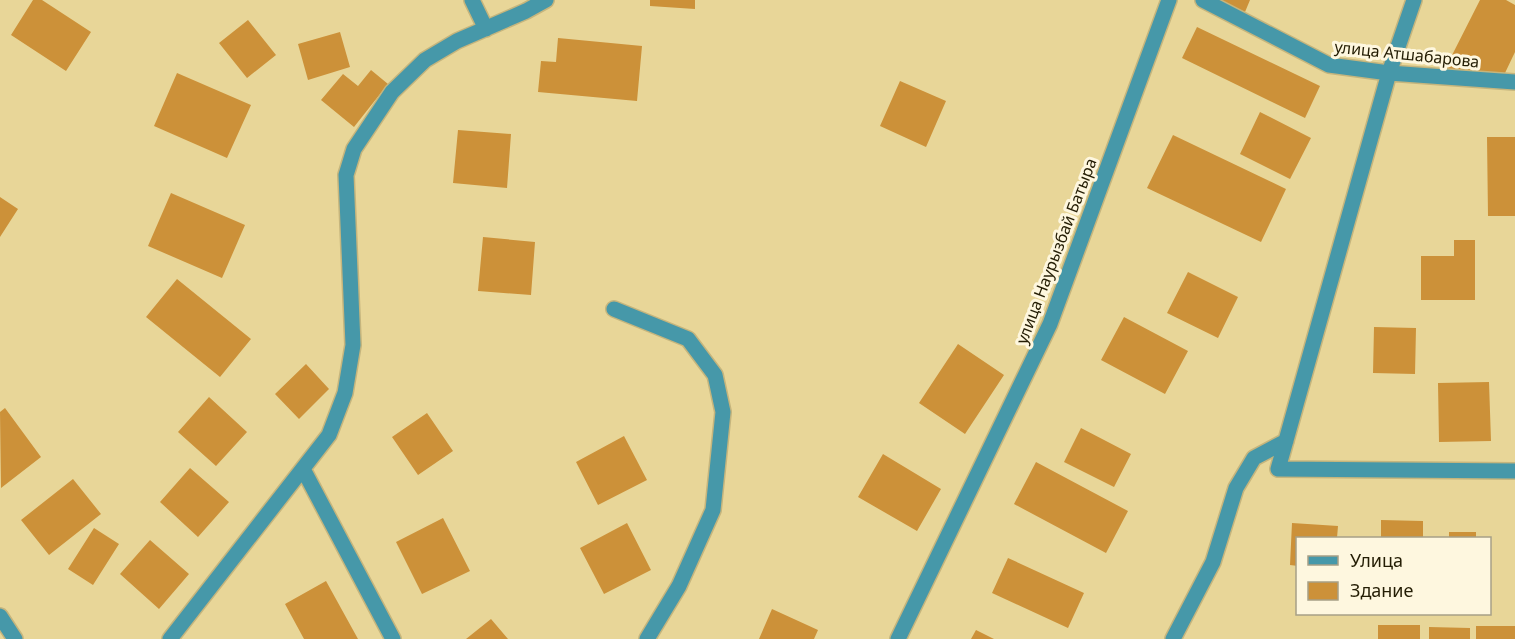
<svg xmlns="http://www.w3.org/2000/svg" width="1515" height="639" viewBox="0 0 1515 639" font-family="'Noto Sans',sans-serif">
	<style>
		.building { fill: #cc9139 }
		.lines { fill: none; stroke-linecap: round; stroke-linejoin: round }
		.minor-casing { stroke: #c5b57d; stroke-width: 18 }
		.minor { stroke: #4698a9; stroke-width: 15 }
		.labels { text-anchor: middle; dominant-baseline: central; stroke-width: 6; stroke-linejoin: round; paint-order: stroke }
		.street-label { font-size: 16px; fill: #241d04; stroke: #fef7df }
	</style>
	<rect width="100%" height="100%" fill="#e8d698"/>
	<!-- building -->
	<path class="building" d="M 33,0 L 42,0 L 91,32 L 66,71 L 11,35 Z
		M 650,0 L 695,0 L 695,9 L 650,6 Z
		M 1218,0 L 1250,0 L 1245,12 Z
		M 1480,0 L 1506,0 L 1515,5 L 1515,52 L 1505,73 L 1445,69 Z
		M 248,20 L 276,55 L 247,78 L 219,43 Z
		M 1197,27 L 1320,86 L 1305,118 L 1182,58 Z
		M 340,32 L 350,67 L 308,80 L 298,44 Z
		M 558,38 L 642,46 L 637,101 L 538,92 L 541,61 L 556,62 Z
		M 371,70 L 388,84 L 354,127 L 321,100 L 343,74 L 358,86 Z
		M 177,73 L 251,105 L 227,158 L 154,126 Z
		M 900,81 L 946,101 L 926,147 L 880,126 Z
		M 1260,112 L 1311,138 L 1290,179 L 1240,154 Z
		M 458,130 L 511,134 L 507,188 L 453,183 Z
		M 1173,135 L 1286,189 L 1261,242 L 1147,188 Z
		M 1487,137 L 1515,137 L 1515,216 L 1488,216 Z
		M 171,193 L 245,225 L 222,278 L 148,246 Z
		M 0,197 L 18,209 L 0,237 Z
		M 483,237 L 535,242 L 531,295 L 478,291 Z
		M 1454,240 L 1475,240 L 1475,300 L 1421,300 L 1421,256 L 1454,256 Z
		M 1188,272 L 1238,297 L 1218,338 L 1167,313 Z
		M 177,279 L 251,339 L 220,377 L 146,317 Z
		M 1124,317 L 1188,351 L 1165,394 L 1101,360 Z
		M 1374,327 L 1416,328 L 1415,374 L 1373,373 Z
		M 958,344 L 1004,375 L 965,434 L 919,403 Z
		M 306,364 L 329,389 L 299,419 L 275,394 Z
		M 1489,382 L 1491,441 L 1439,442 L 1438,383 Z
		M 209,397 L 247,432 L 216,466 L 178,432 Z
		M 5,408 L 41,457 L 1,488 L 0,412 Z
		M 427,413 L 453,451 L 418,475 L 392,437 Z
		M 1081,428 L 1131,454 L 1114,487 L 1064,462 Z
		M 624,436 L 647,480 L 598,505 L 576,462 Z
		M 883,454 L 941,489 L 917,531 L 858,497 Z
		M 1036,462 L 1128,511 L 1106,553 L 1014,504 Z
		M 190,468 L 229,502 L 198,537 L 160,502 Z
		M 73,479 L 101,514 L 49,555 L 21,520 Z
		M 443,518 L 470,571 L 422,594 L 396,542 Z
		M 1381,520 L 1423,521 L 1423,538 L 1381,538 Z
		M 627,523 L 651,570 L 604,594 L 580,548 Z
		M 1292,523 L 1338,526 L 1337,538 L 1298,538 L 1298,566 L 1290,565 Z
		M 94,528 L 119,544 L 93,585 L 68,569 Z
		M 1449,532 L 1476,532 L 1476,538 L 1449,538 Z
		M 150,540 L 189,574 L 159,609 L 120,574 Z
		M 1008,558 L 1084,593 L 1068,628 L 992,593 Z
		M 326,581 L 358,639 L 304,639 L 285,604 Z
		M 772,609 L 818,630 L 814,639 L 759,639 Z
		M 491,619 L 508,639 L 466,639 Z
		M 1378,625 L 1420,625 L 1420,639 L 1378,639 Z
		M 1476,626 L 1515,626 L 1515,639 L 1476,639 Z
		M 1429,627 L 1470,628 L 1470,639 L 1429,639 Z
		M 976,630 L 994,639 L 971,639 Z"/>
	<g class="lines">
		<defs>
			<path id="minor" d="M 472,0 L 486,29
				M 1203,0 L 1329,65 L 1389,73 L 1515,82
				M 1414,0 L 1389,73 L 1278,469 L 1515,471
				M 614,309 L 688,339 L 715,375 L 723,412 L 713,510 L 679,586 L 647,639
				M 303,469 L 393,639
				M 0,616 L 15,639
				M 170,639 L 329,435 L 345,393 L 353,345 L 346,175 L 354,149 L 392,92 L 425,60 L 457,41 L 526,11 L 546,0
				M 898,639 L 1050,324 L 1169,0
				M 1173,639 L 1213,562 L 1236,488 L 1254,458 L 1286,441"/>
		</defs>
		<!-- minor casing -->
		<use href="#minor" class="minor-casing"/>
		<!-- minor -->
		<use href="#minor" class="minor"/>
	</g>
	<g class="labels">
		<!-- street labels -->
		<g class="street-label">
			<text transform="translate(1407 54) rotate(6)">улица Атшабарова</text>
			<text transform="translate(1056 251) rotate(-69)">улица Наурызбай Батыра</text>
		</g>
	</g>
	<!-- legend -->
	<rect x="1296" y="537" width="195" height="78" fill="#fef7df" stroke="#a7a087" stroke-width="1.5"/>
	<rect x="1308" y="556" width="30" height="9" fill="#4698a9" stroke="#a7a087" stroke-width="1.5"/>
	<text x="1350" y="567" font-size="18" fill="#241d04">Улица</text>
	<rect x="1308" y="582" width="30" height="18" fill="#cc9139" stroke="#a7a087" stroke-width="1.5"/>
	<text x="1350" y="597" font-size="18" fill="#241d04">Здание</text>
</svg>
